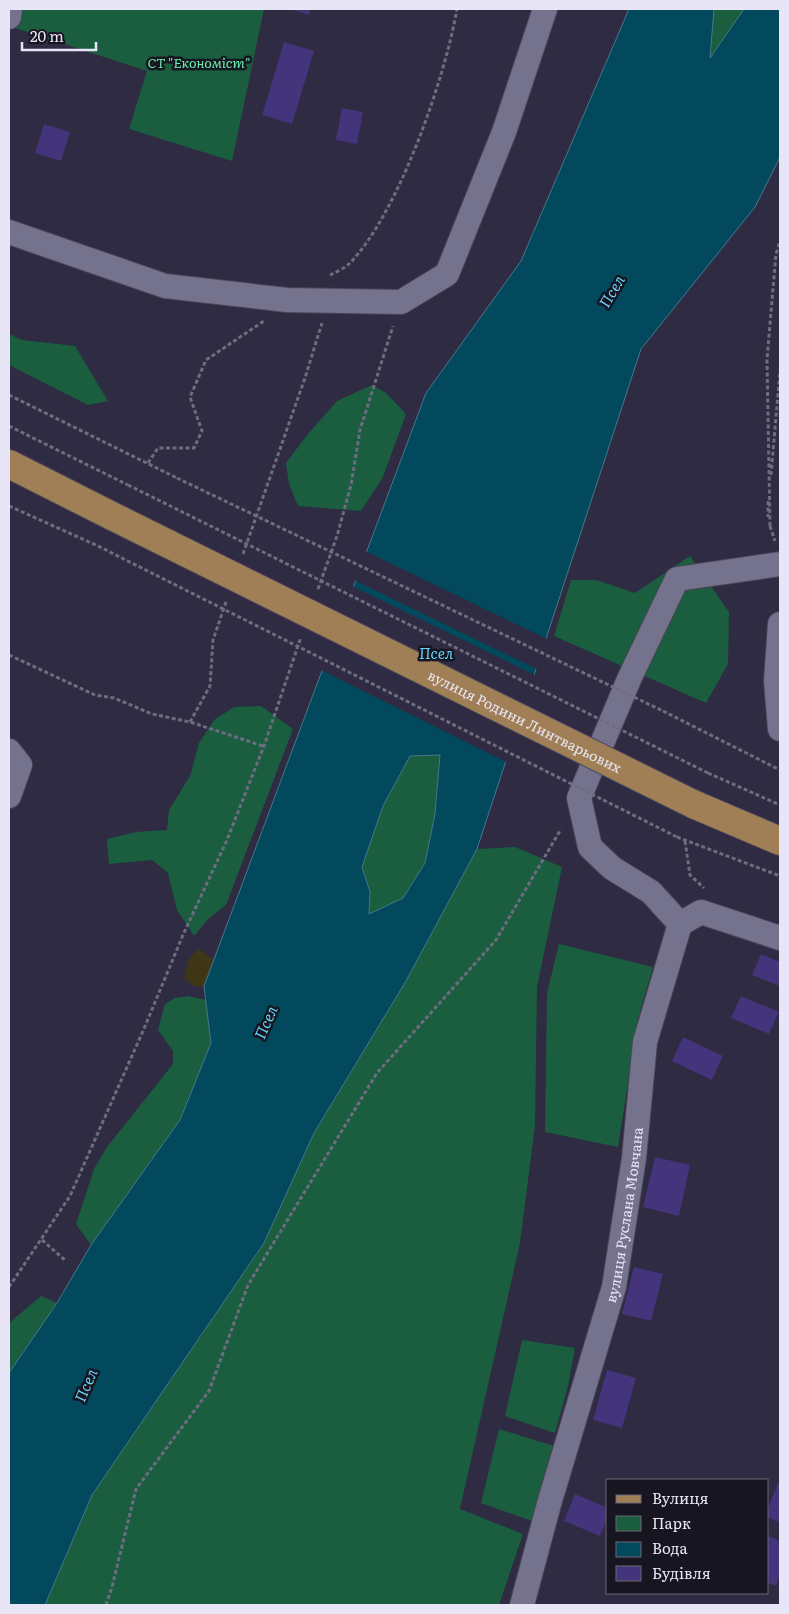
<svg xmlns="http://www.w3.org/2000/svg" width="789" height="1614" viewBox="0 0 789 1614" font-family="Literata,serif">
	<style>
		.green { fill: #1a5e3f }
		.sand { fill: #3e3616 }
		.water { fill: #02495d; stroke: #47788b; fill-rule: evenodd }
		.pier { fill: #2e2b43 }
		.building { fill: #44347b }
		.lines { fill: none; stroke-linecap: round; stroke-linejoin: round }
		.minor-casing { stroke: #49465a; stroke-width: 26 }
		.major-casing { stroke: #49465a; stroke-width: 30 }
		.path { stroke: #6e6c81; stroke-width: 3; stroke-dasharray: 4 2.5; stroke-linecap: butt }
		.minor { stroke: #75728e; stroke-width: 24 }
		.major { stroke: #a07e56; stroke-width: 28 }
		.major-bridge-casing { stroke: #49465a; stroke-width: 30; stroke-linecap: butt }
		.path-bridge { stroke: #6e6c81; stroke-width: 3; stroke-dasharray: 4 2.5; stroke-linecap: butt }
		.major-bridge { stroke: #a07e56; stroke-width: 28 }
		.labels { text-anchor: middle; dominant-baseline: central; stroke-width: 5; stroke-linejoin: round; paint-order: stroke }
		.park-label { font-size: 14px; font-style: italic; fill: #6cedae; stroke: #161520 }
		.street-label { font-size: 14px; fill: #e8e6f6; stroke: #161520 }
		.water-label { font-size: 15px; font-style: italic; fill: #64d7fe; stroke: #161520 }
	</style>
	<rect width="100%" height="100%" fill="#2e2b43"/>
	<!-- green -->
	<path class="green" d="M 9,9 L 264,9 L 232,161 L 129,129 L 147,71 L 9,26 Z
		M 714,9 L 744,9 L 709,59 Z
		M 9,334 L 22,340 L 75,346 L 108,401 L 88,405 L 9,365 Z
		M 372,385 L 386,393 L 406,414 L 383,477 L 361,511 L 298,506 L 289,484 L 286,463 L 307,435 L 337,401 Z
		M 690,556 L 729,612 L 728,664 L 706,703 L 554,636 L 571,580 L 596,580 L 635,593 Z
		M 261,706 L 293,729 L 226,905 L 208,919 L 194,936 L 177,910 L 168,873 L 152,860 L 109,864 L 107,839 L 136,832 L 167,830 L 169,810 L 190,776 L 199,743 L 214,720 L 234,707 Z
		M 440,755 L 435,814 L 425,863 L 403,898 L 369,915 L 370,892 L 362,867 L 383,806 L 410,756 Z
		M 515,847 L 562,867 L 537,987 L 535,1126 L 520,1243 L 460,1509 L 523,1534 L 499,1605 L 45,1605 L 92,1495 L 264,1243 L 314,1133 L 406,981 L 477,849 Z
		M 559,944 L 653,967 L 638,1019 L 618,1147 L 545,1132 L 547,993 Z
		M 188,996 L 206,1000 L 211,1043 L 180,1120 L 91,1245 L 76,1224 L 94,1169 L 107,1147 L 173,1064 L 173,1051 L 158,1030 L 165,1004 L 175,998 Z
		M 41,1296 L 57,1303 L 9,1373 L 9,1323 Z
		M 522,1340 L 575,1348 L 568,1386 L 555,1433 L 505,1416 Z
		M 499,1429 L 554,1446 L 532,1521 L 481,1503 Z"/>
	<!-- sand -->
	<path class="sand" d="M 198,948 L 215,961 L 204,986 L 194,986 L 184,978 L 188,961 Z"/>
	<!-- water -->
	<path class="water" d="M 629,9 L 714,9 L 710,58 L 744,9 L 780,9 L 780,157 L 755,207 L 641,349 L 477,849 L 406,981 L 314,1133 L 264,1243 L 92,1495 L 45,1605 L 9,1605 L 9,1373 L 57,1303 L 91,1245 L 180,1120 L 211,1043 L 204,986 L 426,393 L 521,261 ZM 440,755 L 435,814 L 425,863 L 403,898 L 369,914 L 370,892 L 362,867 L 383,806 L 410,756 Z"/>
	<!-- pier -->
	<path class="pier" d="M 363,550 L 549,640 L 539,670 L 352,579 Z
		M 350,585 L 537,676 L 508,763 L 319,669 Z"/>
	<!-- building -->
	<path class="building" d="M 291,9 L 310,9 L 309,15 Z
		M 284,42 L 314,51 L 292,124 L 262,115 Z
		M 342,108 L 363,112 L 357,144 L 336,140 Z
		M 44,124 L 70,132 L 61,161 L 35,153 Z
		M 761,954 L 780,962 L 780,986 L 752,975 Z
		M 741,996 L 779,1012 L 769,1034 L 731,1018 Z
		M 683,1037 L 723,1056 L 712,1080 L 672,1061 Z
		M 655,1157 L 690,1165 L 679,1216 L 643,1207 Z
		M 634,1267 L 663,1274 L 651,1321 L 622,1314 Z
		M 607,1370 L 636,1378 L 622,1428 L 593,1420 Z
		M 778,1483 L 780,1484 L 780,1523 L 768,1517 L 768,1508 Z
		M 575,1494 L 608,1508 L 608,1517 L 600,1536 L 564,1521 Z
		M 768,1536 L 780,1541 L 780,1574 L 776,1586 L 768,1583 Z"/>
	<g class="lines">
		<defs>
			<g id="minor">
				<path d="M 9,17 L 10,9"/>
				<path d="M 9,232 L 165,286 L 287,300 L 401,302 L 447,274 L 504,132 L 545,9"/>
				<path d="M 780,624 L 776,681 L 780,729"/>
				<path d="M 9,751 L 20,765 L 9,796"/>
				<path d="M 680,924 L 651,892 L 612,868 L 590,847 L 579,798 L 630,677 L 677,579 L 780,564"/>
				<path id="s1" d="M 522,1605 L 549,1504 L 614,1287 L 634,1158 L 645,1042 L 680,924 L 701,912 L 780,938"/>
			</g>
			<path id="major" d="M 9,464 L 112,516
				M 693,804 L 780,841"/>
		</defs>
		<!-- minor casing -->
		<use href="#minor" class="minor-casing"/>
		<!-- major casing -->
		<use href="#major" class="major-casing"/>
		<!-- path -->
		<path class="path" d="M 330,275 C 336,272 345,268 350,263 C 399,212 445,78 457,9
			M 9,395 L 177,478
			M 9,426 L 128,485
			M 148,463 L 158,448 L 194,448 L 202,431 L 190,397 L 206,360 L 264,321
			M 771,475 L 780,371
			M 768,501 L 768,517
			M 9,506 L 98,546
			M 770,526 L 767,359 L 776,254 L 780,241
			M 770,526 L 775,541
			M 243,554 L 305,378 L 322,323
			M 318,589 L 337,536 L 351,485 L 360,430 L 393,326
			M 9,655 L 95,695 L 114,698 L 152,714 L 190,722 L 263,746
			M 663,711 L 780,770
			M 190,722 L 210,686 L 213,640 L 226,602
			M 708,773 L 780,805
			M 677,837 L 780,876
			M 685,841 L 690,875 L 704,888
			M 42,1240 L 65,1260
			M 9,1287 L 70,1196 L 143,1031 L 183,935 L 227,840 L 264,746 L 301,637
			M 106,1605 L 112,1587 L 136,1489 L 209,1391 L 248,1285 L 377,1073 L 496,940 L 561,829"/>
		<!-- minor -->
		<use href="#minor" class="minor"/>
		<!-- major -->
		<use href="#major" class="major"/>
		<defs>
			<g id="major-bridge">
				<path id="s2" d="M 112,516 L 693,804"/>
			</g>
		</defs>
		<!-- major-bridge casing -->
		<use href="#major-bridge" class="major-bridge-casing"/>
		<!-- path-bridge -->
		<path class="path-bridge" d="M 177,478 L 663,711
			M 128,485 L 708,773
			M 98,546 L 677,837"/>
		<!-- major-bridge -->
		<use href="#major-bridge" class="major-bridge"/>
	</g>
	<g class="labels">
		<!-- park labels -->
		<g class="park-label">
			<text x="199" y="62">СТ "Економіст"</text>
		</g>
		<!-- street labels -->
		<g class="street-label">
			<text stroke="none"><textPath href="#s2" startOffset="461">вулиця Родини Линтварьових</textPath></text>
			<text stroke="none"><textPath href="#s1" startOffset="404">вулиця Руслана Мовчана</textPath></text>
		</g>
		<!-- water labels -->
		<g class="water-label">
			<text transform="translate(611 291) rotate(-59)">Псел</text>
			<text x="436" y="652">Псел</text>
			<text transform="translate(265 1022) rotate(-66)">Псел</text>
			<text transform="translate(85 1385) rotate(-67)">Псел</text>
		</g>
	</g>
	<!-- border -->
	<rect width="789" height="1614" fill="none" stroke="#e8e6f6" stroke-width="20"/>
	<!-- legend -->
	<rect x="606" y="1479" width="162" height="115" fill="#161520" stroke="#6a6976"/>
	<rect x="616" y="1495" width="25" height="8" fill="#a07e56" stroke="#6a6976"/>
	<text x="652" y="1504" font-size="15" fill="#e8e6f6">Вулиця</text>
	<rect x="616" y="1516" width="25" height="15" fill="#1a5e3f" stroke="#6a6976"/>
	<text x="652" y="1529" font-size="15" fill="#e8e6f6">Парк</text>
	<rect x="616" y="1542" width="25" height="15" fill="#02495d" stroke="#6a6976"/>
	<text x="652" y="1554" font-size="15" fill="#e8e6f6">Вода</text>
	<rect x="616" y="1566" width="25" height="15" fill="#44347b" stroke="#6a6976"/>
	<text x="652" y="1579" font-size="15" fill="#e8e6f6">Будівля</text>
	<!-- scale -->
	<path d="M22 42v8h74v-8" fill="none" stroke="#e8e6f6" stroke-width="2.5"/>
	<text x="30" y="42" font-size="15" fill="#e8e6f6" stroke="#161520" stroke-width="4" paint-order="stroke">20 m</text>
</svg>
